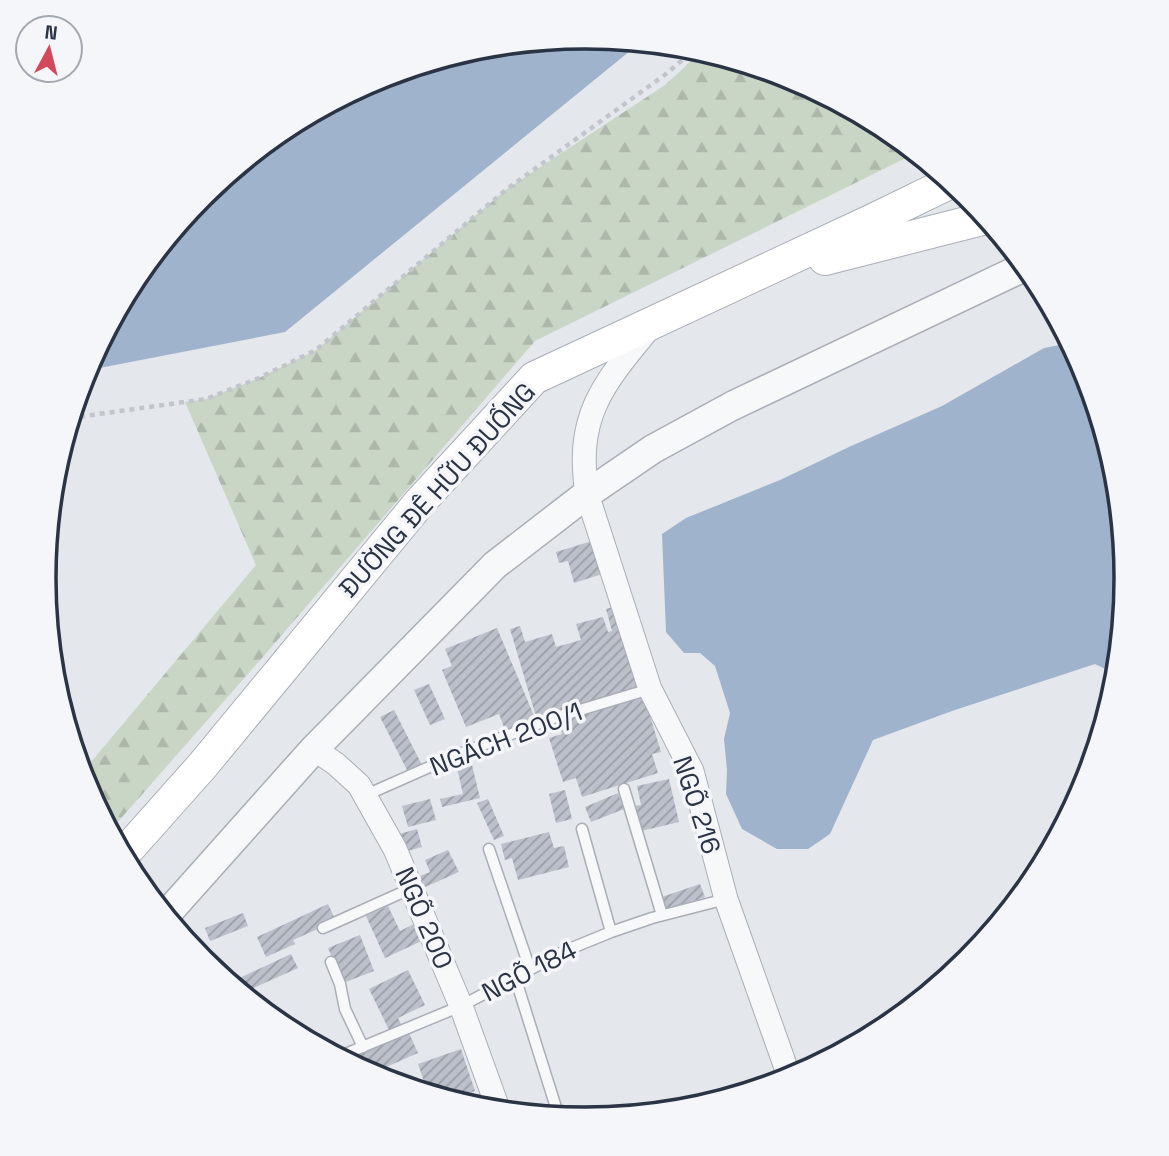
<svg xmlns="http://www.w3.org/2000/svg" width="1169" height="1156" viewBox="0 0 1169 1156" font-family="'Space Grotesk',sans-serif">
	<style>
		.forest { fill: url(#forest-firs) }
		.water { fill: #9fb4cc }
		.building { fill: url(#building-hatch) }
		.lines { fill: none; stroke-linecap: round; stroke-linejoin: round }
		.service-casing { stroke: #a9aeb7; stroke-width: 13 }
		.minor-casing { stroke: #a9aeb7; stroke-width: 25 }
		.tertiary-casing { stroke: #a9aeb7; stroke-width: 31 }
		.secondary-casing { stroke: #a9aeb7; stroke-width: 34 }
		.path { stroke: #c2c5cb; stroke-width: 4.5; stroke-dasharray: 5 5; stroke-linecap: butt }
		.service { stroke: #f7f8fa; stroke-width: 10 }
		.minor { stroke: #f7f8fa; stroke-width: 23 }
		.tertiary { stroke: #f7f8fa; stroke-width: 28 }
		.secondary { stroke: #fff; stroke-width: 32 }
		.labels { text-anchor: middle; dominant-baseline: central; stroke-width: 7; stroke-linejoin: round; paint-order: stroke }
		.street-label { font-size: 26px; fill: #2b3445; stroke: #f4f6f9 }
		.rim { fill: none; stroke: #2b3445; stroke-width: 3.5 }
	</style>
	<defs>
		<pattern id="forest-firs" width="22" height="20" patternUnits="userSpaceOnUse" patternTransform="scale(1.75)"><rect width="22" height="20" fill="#c9d6c5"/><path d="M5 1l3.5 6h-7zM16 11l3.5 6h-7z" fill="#adb8ab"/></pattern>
		<pattern id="building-hatch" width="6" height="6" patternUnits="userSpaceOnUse" patternTransform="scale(1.75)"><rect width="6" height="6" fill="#bbc0ca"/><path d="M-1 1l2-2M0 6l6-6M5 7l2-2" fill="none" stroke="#989da6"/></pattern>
	</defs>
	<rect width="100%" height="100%" fill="#e4e7ec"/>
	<!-- forest -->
	<path class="forest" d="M 702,51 L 792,78 L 886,128 L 916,153 L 535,341 L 262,658 L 109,832 L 84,785 L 81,774 L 256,565 L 185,402 L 206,399 L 259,378 L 316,350 L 507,189 L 665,85 Z"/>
	<!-- water -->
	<path class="water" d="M 585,37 L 641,42 L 285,332 L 84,371 L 135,277 L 202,195 L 284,128 L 378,78 L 479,47 Z
		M 1070,343 C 1105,410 1124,502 1126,577 C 1126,609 1119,643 1116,674 L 1095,664 L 952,711 L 873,740 L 830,834 L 808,849 L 777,849 L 742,829 L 726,794 L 727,770 L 724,739 L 730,713 L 715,666 L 700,653 L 684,653 L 666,632 L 662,534 L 686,518 L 780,480 L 849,447 L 942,406 L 1044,348 Z"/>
	<!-- building -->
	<path class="building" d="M 592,541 L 602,574 L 574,583 L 568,561 L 559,563 L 556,552 Z
		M 617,606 L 642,689 L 537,720 L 510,629 L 520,626 L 525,642 L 552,634 L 556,647 L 581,640 L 576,624 L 603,617 L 608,632 L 612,631 L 606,609 Z
		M 497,628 L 535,718 L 505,730 L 499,714 L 466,727 L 442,670 L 452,666 L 445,649 Z
		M 429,684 L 445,719 L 430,725 L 414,690 Z
		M 643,693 L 661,752 L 652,754 L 658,773 L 582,797 L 576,778 L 563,782 L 549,738 L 562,734 L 557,718 Z
		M 394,710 L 422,765 L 408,772 L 380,717 Z
		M 472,765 L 480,798 L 442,807 L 440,799 L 463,794 L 457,768 Z
		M 669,779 L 679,822 L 641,831 L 635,806 L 641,805 L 637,786 Z
		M 565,790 L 572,819 L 556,823 L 549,794 Z
		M 618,793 L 624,809 L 591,822 L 585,807 Z
		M 430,799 L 436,820 L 408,827 L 402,806 Z
		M 488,799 L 504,836 L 494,840 L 477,803 Z
		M 417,829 L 422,847 L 397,854 L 392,836 Z
		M 549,832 L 554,848 L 564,846 L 569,867 L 518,880 L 512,858 L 505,860 L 501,844 Z
		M 448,850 L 459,872 L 425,887 L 420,876 L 430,872 L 425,860 Z
		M 700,884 L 705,897 L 664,912 L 659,898 Z
		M 328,904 L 336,921 L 293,940 L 295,944 L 266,957 L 257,937 Z
		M 388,906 L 400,931 L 418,922 L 426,939 L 385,958 L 366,916 Z
		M 243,913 L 248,926 L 210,941 L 205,928 Z
		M 360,935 L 374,971 L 343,983 L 328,948 Z
		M 291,954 L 298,968 L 249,990 L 253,999 L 250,1001 L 229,983 Z
		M 408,970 L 425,1005 L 398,1018 L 402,1026 L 390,1032 L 369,989 Z
		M 275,1004 L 283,1020 L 278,1023 L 262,1011 Z
		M 409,1033 L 418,1053 L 370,1074 L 344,1060 Z
		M 461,1049 L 475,1091 L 450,1100 L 428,1093 L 418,1064 Z"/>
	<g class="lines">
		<defs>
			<path id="service" d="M 624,789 L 662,915
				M 366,795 L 452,757 L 550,719 L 650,689
				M 582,829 L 611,932
				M 489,849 L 530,969
				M 323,928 L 412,888
				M 331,962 L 340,984 L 345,1009 L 363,1047
				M 515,977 L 559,1117
				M 338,1057 L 461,1006 L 567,950 L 611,932 L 652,918 L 726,899
				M 466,1105 L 494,1096"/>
			<path id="minor" d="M 651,326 C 603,384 575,415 587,494 L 650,689 L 692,771 L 726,899 L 790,1079
				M 314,749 L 336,764 L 359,785 L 395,849 L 461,1006 L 499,1111"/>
			<path id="tertiary" d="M 165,916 L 314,749 L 495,565 L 587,494 L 653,449 L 732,406 L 1026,266"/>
			<path id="secondary" d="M 825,259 L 986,218
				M 122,856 L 203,765 L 420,502 L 534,378 L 873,220 L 951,182"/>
		</defs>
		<!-- service casing -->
		<use href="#service" class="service-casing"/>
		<!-- minor casing -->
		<use href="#minor" class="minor-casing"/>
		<!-- tertiary casing -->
		<use href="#tertiary" class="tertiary-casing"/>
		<!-- secondary casing -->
		<use href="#secondary" class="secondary-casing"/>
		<!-- path -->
		<path class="path" d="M 70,418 L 206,399 L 259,378 L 316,350 L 507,189 L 666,74 L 695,49"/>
		<!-- service -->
		<use href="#service" class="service"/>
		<!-- minor -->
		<use href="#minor" class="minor"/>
		<!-- tertiary -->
		<use href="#tertiary" class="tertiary"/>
		<!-- secondary -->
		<use href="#secondary" class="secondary"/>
	</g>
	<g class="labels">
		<!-- street labels -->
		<g class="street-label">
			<text transform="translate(437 490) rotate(-48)">ĐƯỜNG ĐÊ HỮU ĐUỐNG</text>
			<text transform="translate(506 739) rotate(-21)">NGÁCH 200/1</text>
			<text transform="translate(697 805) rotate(72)">NGÕ 216</text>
			<text transform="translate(424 918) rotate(67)">NGÕ 200</text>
			<text transform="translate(529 971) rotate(-27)">NGÕ 184</text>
		</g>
	</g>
	<!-- crop -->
	<path d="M0 0H1169V1156H0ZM56 578a529 529 0 1 1 1058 0a529 529 0 1 1-1058 0Z" fill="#f4f6f9" fill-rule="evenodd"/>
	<path class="rim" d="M56 578a529 529 0 1 1 1058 0a529 529 0 1 1-1058 0Z"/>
	<!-- north arrow -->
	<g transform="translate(49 49) rotate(7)"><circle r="33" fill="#f4f6f9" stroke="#a4a8b1" stroke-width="2"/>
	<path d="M0-5L12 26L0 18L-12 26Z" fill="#d1495b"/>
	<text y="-10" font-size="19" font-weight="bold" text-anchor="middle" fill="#2b3445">N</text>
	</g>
</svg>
